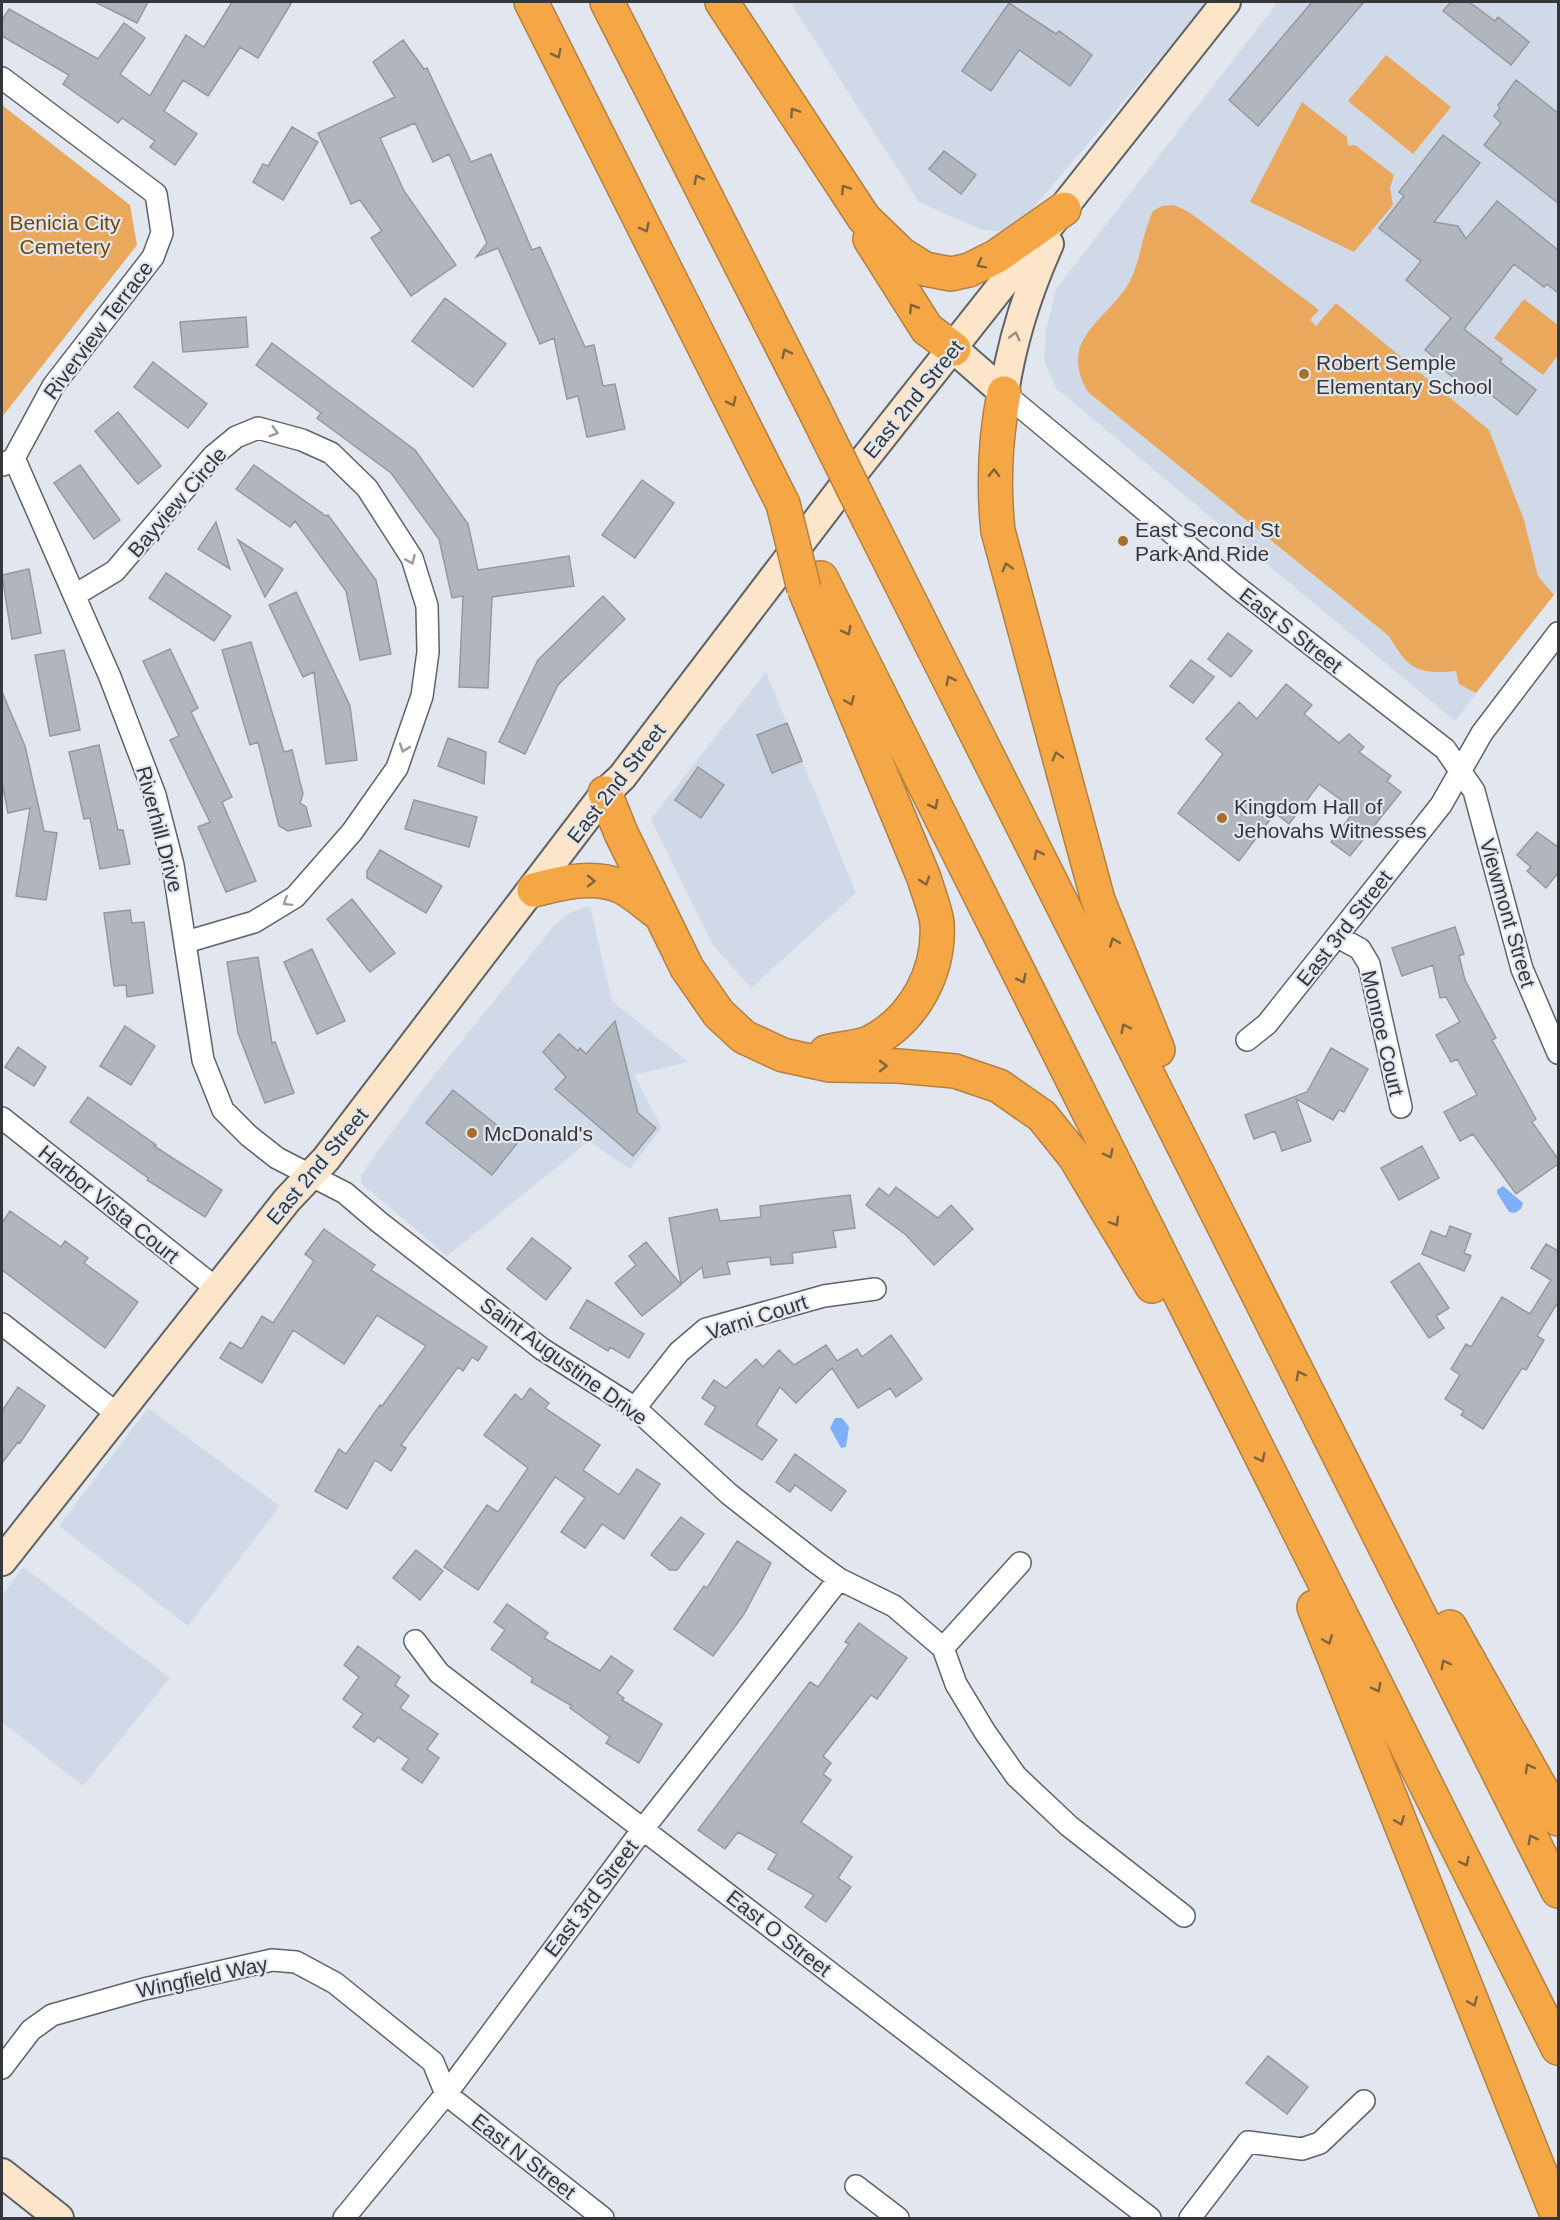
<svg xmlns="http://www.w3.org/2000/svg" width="1560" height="2220" viewBox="0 0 1560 2220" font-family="Helvetica,sans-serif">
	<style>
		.built { fill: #d0d9e7 }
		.green { fill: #e9a85c }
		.water { fill: #7eaffa }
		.building { fill: #b1b6be; stroke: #9499a0; stroke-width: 1.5 }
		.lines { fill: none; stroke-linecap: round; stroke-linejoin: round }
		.street-casing { stroke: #5e6269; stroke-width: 24 }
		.secondary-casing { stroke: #5e6269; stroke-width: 32 }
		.highway-casing { stroke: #b28042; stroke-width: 36 }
		.street { stroke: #fff; stroke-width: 21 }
		.secondary { stroke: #fce5c8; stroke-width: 28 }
		.highway { stroke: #f5a746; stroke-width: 33 }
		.highway-bridge-casing { stroke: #b28042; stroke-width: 36; stroke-linecap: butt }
		.highway-bridge { stroke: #f5a746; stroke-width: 33 }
		.oneway { stroke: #82643f }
		.oneway2 { stroke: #988e81 }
		.oneway3 { stroke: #9a9b9c }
		.poi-dot { fill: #a66f2b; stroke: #e2e7ef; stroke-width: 2 }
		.labels { text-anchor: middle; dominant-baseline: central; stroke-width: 4.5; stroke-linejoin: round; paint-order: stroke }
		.park-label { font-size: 21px; fill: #714609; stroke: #e2e7ef }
		.street-label { font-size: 21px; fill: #35373a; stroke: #e2e7ef }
		.poi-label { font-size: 21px; fill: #35373a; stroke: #e2e7ef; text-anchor: start }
	</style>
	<rect width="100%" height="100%" fill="#e2e7ef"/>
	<!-- built -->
	<path class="built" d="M 790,2 L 1208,2 L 1012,233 L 980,229 L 919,202 Z
		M 1278,2 L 1558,2 L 1558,589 L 1455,721 L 1056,388 L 1044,360 L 1046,330 L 1056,289 Z
		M 766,672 L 856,893 L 751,988 L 712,944 L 651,819 Z
		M 590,906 L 612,1001 L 688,1062 L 634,1075 L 662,1128 L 630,1169 L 589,1141 L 447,1256 L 362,1184 L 361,1175 L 423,1089 L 554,926 L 569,913 Z
		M 148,1408 L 280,1506 L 188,1626 L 59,1526 Z
		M 23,1567 L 170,1678 L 83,1786 L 2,1722 L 2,1596 Z"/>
	<!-- green -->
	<path class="green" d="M 1386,55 L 1451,107 L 1413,154 L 1348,101 Z
		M 1302,102 L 1347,137 L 1348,146 L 1355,145 L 1394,175 L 1390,188 L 1393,205 L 1354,252 L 1250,202 Z
		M 2,105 L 130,205 L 137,245 L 2,417 Z
		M 1174,205 L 1189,212 L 1319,310 L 1310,320 L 1316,326 L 1336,303 L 1489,430 L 1524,520 L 1538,576 L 1554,595 L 1476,693 L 1459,684 L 1456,671 C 1418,675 1408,669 1389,636 L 1088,392 C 1055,335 1113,319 1132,277 C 1141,256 1143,232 1153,211 L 1162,206 Z
		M 1524,299 L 1558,325 L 1558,355 L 1543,375 L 1494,338 Z"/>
	<!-- water -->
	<path class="water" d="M 1503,1186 L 1523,1203 L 1521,1209 L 1515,1213 L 1509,1212 L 1497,1193 L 1497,1190 Z
		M 835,1418 L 842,1418 L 849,1427 L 846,1447 L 841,1448 L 830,1428 Z"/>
	<!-- building -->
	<path class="building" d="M 95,2 L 148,2 L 137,23 Z
		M 232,2 L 292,2 L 258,58 L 240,47 L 208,96 L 183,80 L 164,111 L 197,134 L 175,165 L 150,147 L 155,141 L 122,118 L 118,123 L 63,84 L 69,75 L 2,36 L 2,20 L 9,9 L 98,59 L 124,23 L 145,38 L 120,74 L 150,96 L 186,35 L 204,47 Z
		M 1312,2 L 1364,2 L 1258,126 L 1229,100 Z
		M 1451,2 L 1469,2 L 1495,21 L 1498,17 L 1529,42 L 1511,65 L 1443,11 Z
		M 1009,3 L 1056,34 L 1059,31 L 1092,55 L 1070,86 L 1019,50 L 991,91 L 962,71 Z
		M 403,40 L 424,69 L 427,68 L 471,162 L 491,154 L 532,250 L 540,247 L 585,347 L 594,345 L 603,386 L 615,384 L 625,429 L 587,437 L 578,396 L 567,399 L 554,338 L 540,344 L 498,248 L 476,257 L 487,243 L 449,154 L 433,162 L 415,123 L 380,138 L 404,191 L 456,265 L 411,296 L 371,238 L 382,231 L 360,200 L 351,204 L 318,133 L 395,97 L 373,62 Z
		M 1516,80 L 1558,113 L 1558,203 L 1484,145 L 1501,123 L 1494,116 L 1500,108 L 1498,105 Z
		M 292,127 L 318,142 L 283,200 L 253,182 L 263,164 L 268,166 Z
		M 1443,135 L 1480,163 L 1434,222 L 1458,226 L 1466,239 L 1497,201 L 1558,250 L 1558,293 L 1547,284 L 1544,287 L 1514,264 L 1464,329 L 1502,359 L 1500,362 L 1536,390 L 1517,415 L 1481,387 L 1475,395 L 1437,364 L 1439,361 L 1425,350 L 1451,318 L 1406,280 L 1421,261 L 1379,228 L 1404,196 L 1399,192 Z
		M 944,151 L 976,175 L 961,194 L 929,169 Z
		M 445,298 L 506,344 L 473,387 L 412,341 Z
		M 246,317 L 248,347 L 183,352 L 180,322 Z
		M 272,343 L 415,450 L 468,524 L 478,570 L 569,556 L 574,586 L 492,597 L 488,688 L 459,687 L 463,596 L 452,598 L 439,539 L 391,473 L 317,418 L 321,413 L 256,365 Z
		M 153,362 L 207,404 L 188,428 L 134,387 Z
		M 118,412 L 161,466 L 138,484 L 95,431 Z
		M 80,465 L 120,520 L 94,539 L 54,483 Z
		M 254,465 L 326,516 L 328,515 L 376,580 L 391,654 L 360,660 L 346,591 L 295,521 L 290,527 L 236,489 Z
		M 642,480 L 674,503 L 635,558 L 602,535 Z
		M 216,522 L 230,569 L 198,549 Z
		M 238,540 L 283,569 L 265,597 Z
		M 29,569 L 41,633 L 12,639 L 2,575 Z
		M 166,573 L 231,616 L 214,641 L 149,598 Z
		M 296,592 L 350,706 L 357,760 L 326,764 L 314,672 L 303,677 L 269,605 Z
		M 603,596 L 625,619 L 558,685 L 525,754 L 499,742 L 538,660 Z
		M 1228,633 L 1252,651 L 1231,677 L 1208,659 Z
		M 251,642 L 284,752 L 292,750 L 303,794 L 300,803 L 306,807 L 311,826 L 288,831 L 279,826 L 258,742 L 250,745 L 222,650 Z
		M 170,649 L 198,708 L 191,712 L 232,797 L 222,802 L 256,881 L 226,892 L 198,827 L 210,822 L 170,740 L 179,736 L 143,661 Z
		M 64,650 L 80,730 L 50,736 L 35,655 Z
		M 1191,660 L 1214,677 L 1193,703 L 1170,686 Z
		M 1286,684 L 1312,705 L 1304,714 L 1339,743 L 1349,734 L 1364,747 L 1359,752 L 1391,776 L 1387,781 L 1401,792 L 1350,856 L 1331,842 L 1355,810 L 1319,784 L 1289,824 L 1275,813 L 1239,861 L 1178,813 L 1223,754 L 1206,739 L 1239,702 L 1257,719 Z
		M 2,692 L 25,746 L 44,831 L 57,833 L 46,900 L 16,896 L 30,808 L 8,813 L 2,783 Z
		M 787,723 L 802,761 L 772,773 L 757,735 Z
		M 448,738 L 486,752 L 484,784 L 438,766 Z
		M 99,745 L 118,830 L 123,830 L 130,864 L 100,869 L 90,818 L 84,819 L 69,752 Z
		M 698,767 L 724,785 L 701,818 L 675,800 Z
		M 414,800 L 477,817 L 469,847 L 405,829 Z
		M 1537,832 L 1558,847 L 1558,873 L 1546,888 L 1527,871 L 1531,867 L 1517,855 Z
		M 380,850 L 442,886 L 426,913 L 367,878 L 367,871 Z
		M 352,899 L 395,953 L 370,972 L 327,919 Z
		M 130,910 L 132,923 L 144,922 L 153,993 L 127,997 L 126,985 L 114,986 L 104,913 Z
		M 1455,927 L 1464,954 L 1459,956 L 1465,980 L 1496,1038 L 1492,1040 L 1536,1119 L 1532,1122 L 1558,1159 L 1558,1164 L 1516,1194 L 1473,1134 L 1460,1141 L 1444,1112 L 1477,1095 L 1457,1059 L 1451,1062 L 1436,1035 L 1460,1022 L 1446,997 L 1440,998 L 1433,965 L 1402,976 L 1392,948 Z
		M 312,949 L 345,1021 L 317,1034 L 284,962 Z
		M 258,957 L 272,1043 L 275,1042 L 294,1093 L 265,1103 L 238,1033 L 227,962 Z
		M 615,1021 L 638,1113 L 656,1128 L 633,1156 L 555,1089 L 566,1077 L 543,1052 L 559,1034 L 578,1051 L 580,1048 L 586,1054 Z
		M 125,1026 L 155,1046 L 131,1085 L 100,1066 Z
		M 18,1047 L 46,1067 L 34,1086 L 5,1067 Z
		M 1331,1048 L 1368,1069 L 1344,1112 L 1339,1110 L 1333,1120 L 1296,1099 L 1311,1141 L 1282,1151 L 1275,1131 L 1254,1139 L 1245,1115 L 1307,1092 Z
		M 453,1090 L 518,1142 L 492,1175 L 426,1123 Z
		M 88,1097 L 156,1145 L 154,1146 L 222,1190 L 205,1217 L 147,1180 L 148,1178 L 70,1122 Z
		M 1422,1146 L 1439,1178 L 1399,1200 L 1381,1168 Z
		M 896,1187 L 938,1218 L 951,1205 L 973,1229 L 934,1265 L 906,1235 L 866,1205 L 879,1188 L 889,1196 Z
		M 850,1195 L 855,1228 L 833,1231 L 836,1247 L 792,1253 L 793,1263 L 771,1265 L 770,1257 L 727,1262 L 730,1274 L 704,1278 L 702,1267 L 681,1284 L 669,1218 L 717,1209 L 720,1221 L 761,1217 L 760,1206 Z
		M 10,1211 L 61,1247 L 65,1241 L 88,1258 L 84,1263 L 138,1302 L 105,1348 L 2,1270 L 2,1223 Z
		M 1450,1226 L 1471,1234 L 1464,1253 L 1471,1256 L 1464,1271 L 1422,1254 L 1431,1231 L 1446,1237 Z
		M 324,1229 L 375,1265 L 371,1270 L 487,1347 L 478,1361 L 472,1357 L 463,1371 L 458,1367 L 401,1445 L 406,1448 L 391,1471 L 375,1460 L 347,1509 L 315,1491 L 339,1449 L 346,1454 L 380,1405 L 382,1406 L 426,1346 L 377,1315 L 344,1364 L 293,1330 L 262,1383 L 220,1358 L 230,1342 L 242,1349 L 262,1316 L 273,1323 L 314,1261 L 305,1254 Z
		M 532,1238 L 571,1268 L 546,1300 L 507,1269 Z
		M 646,1242 L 681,1285 L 642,1316 L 615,1283 L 636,1265 L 629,1256 Z
		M 1546,1244 L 1558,1251 L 1558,1302 L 1537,1336 L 1544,1340 L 1526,1370 L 1522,1368 L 1483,1429 L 1461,1415 L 1464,1411 L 1445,1399 L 1460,1375 L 1451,1369 L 1466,1344 L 1471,1347 L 1502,1297 L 1530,1314 L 1551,1280 L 1531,1268 Z
		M 1419,1263 L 1449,1308 L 1436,1316 L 1444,1328 L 1429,1338 L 1391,1282 Z
		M 587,1300 L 644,1334 L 629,1358 L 610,1347 L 608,1351 L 570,1328 Z
		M 891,1335 L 922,1379 L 896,1397 L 890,1388 L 858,1408 L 832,1368 L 796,1403 L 780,1387 L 756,1425 L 777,1440 L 762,1460 L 705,1424 L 716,1407 L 702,1398 L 714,1380 L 726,1388 L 756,1359 L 763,1367 L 779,1350 L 794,1365 L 826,1345 L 837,1361 L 857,1349 L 862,1357 Z
		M 18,1387 L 45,1406 L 20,1443 L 18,1442 L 2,1463 L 2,1411 Z
		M 530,1388 L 549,1403 L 545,1408 L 600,1445 L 583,1470 L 619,1495 L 637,1469 L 660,1484 L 624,1539 L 602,1524 L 585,1548 L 561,1532 L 585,1498 L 555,1477 L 478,1590 L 444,1567 L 487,1505 L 498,1512 L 528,1468 L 484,1435 L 515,1394 L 522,1400 Z
		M 795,1454 L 846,1491 L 831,1511 L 795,1485 L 790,1492 L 776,1482 Z
		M 681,1517 L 704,1534 L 677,1570 L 670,1570 L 651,1555 Z
		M 737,1541 L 771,1563 L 744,1614 L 713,1656 L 674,1629 L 704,1586 L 707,1588 Z
		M 416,1550 L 443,1571 L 420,1600 L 393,1578 Z
		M 507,1604 L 548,1633 L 544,1638 L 600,1671 L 611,1656 L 633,1671 L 617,1693 L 624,1698 L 622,1700 L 662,1724 L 639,1763 L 606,1743 L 610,1737 L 570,1708 L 572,1706 L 531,1682 L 533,1678 L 491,1649 L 505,1630 L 494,1622 Z
		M 859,1623 L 907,1658 L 877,1699 L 871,1695 L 823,1756 L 831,1763 L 823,1774 L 831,1780 L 801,1822 L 852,1857 L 838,1878 L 851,1887 L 826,1922 L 805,1907 L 814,1895 L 768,1869 L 777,1854 L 738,1832 L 725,1849 L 698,1830 L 810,1682 L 818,1687 L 849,1644 L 845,1642 Z
		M 358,1646 L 400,1677 L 395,1685 L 409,1696 L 400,1708 L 438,1734 L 427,1749 L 439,1758 L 422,1783 L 402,1769 L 409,1759 L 378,1737 L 374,1742 L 353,1727 L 363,1714 L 343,1699 L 359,1677 L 344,1665 Z
		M 1268,2056 L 1308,2087 L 1287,2114 L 1246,2083 Z"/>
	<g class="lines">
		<defs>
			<path id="street" d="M 2,78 L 156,194 L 162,233 L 153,257 L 53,386 L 14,458 L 3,465
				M 1004,393 L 1237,587 L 1445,749 L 1474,791 L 1522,969 L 1558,1053
				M 14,458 L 110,677 L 155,795 L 173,865 L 203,1060 L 223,1110 L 249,1136 L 277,1158 L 345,1193 L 379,1222 L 542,1349 L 635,1408 L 729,1494 L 813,1560 L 839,1579 L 894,1606 L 943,1648 L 956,1684 L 985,1732 L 1016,1776 L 1069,1826 L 1184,1916
				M 75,595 L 115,571 L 213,456 L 236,437 L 258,428 L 302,440 L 331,453 L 367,488 L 412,558 L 427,606 L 428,652 L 422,696 L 397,768 L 352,832 L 295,897 L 254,922 L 186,942
				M 1338,937 L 1360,949 L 1369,964 L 1401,1107
				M 1247,1040 L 1267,1024 L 1441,805 L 1482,733 L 1558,633
				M 2,1118 L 217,1289
				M 2,1324 L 116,1413
				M 635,1408 L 679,1352 L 706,1329 L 824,1296 L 875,1289
				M 415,1641 L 439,1673 L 1150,2218
				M 943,1648 L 1020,1563
				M 2,2068 L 31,2030 L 52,2015 L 144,1989 L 272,1960 L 296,1962 L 335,1983 L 433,2062 L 446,2094 L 603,2218
				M 856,2186 L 898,2218
				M 344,2218 L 446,2094 L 643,1829 L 839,1579
				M 1190,2218 L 1248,2142 L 1302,2149 L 1320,2143 L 1364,2101"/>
			<path id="secondary" d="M 954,349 L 1004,393
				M 1004,393 C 1012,340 1027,293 1049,244
				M 2,1561 L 287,1200 L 326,1159 L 605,793 L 622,777 L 855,471 L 1226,2
				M 2,2173 L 59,2218"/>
			<path id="highway" d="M 531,2 L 783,504
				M 607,2 L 812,405
				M 722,2 L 864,218 L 901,254 L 925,269 L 951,274 L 969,270 L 997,256 L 1064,209
				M 870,239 L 927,329 L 954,349
				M 1004,393 C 995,440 993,484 998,531 L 1098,900 L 1158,1050
				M 869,520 L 1558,1891
				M 821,578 L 1558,2048
				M 806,593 L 924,878 C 928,892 935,908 937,923 C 940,971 915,1019 871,1042 C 858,1048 840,1048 826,1052
				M 605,793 L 621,833 L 687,968 L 719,1014 L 744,1037 L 783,1055 L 829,1065 L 898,1066 L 955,1071 L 999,1086 L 1042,1116 L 1075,1157 L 1152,1286
				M 534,890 C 562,883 594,874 622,887 C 634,893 646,904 657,912
				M 1314,1607 L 1558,2217
				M 1450,1627 L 1558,1819"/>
		</defs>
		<!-- street casing -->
		<use href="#street" class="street-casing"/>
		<!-- secondary casing -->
		<use href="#secondary" class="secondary-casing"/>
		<!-- highway casing -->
		<use href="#highway" class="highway-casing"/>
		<!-- street -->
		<use href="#street" class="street"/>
		<!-- secondary -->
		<use href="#secondary" class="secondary"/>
		<!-- highway -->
		<use href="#highway" class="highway"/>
		<defs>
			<path id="highway-bridge" d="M 812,405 L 869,520
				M 783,504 L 804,589"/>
		</defs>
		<!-- highway-bridge casing -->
		<use href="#highway-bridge" class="highway-bridge-casing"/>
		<!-- highway-bridge -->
		<use href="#highway-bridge" class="highway-bridge"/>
	</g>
	<!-- one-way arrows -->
	<defs><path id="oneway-chevron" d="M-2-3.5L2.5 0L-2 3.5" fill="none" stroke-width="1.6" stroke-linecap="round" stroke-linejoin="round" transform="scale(1.5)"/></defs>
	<g class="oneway">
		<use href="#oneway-chevron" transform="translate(557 54) rotate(63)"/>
		<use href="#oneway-chevron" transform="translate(794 112) rotate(-123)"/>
		<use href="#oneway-chevron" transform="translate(698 179) rotate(-117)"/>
		<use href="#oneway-chevron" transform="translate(845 189) rotate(-123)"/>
		<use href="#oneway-chevron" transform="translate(645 228) rotate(63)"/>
		<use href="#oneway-chevron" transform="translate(981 264) rotate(153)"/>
		<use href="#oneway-chevron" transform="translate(913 308) rotate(-122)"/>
		<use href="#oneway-chevron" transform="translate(786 353) rotate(-116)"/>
		<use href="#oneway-chevron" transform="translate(732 402) rotate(64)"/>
		<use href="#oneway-chevron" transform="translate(994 473) rotate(-89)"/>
		<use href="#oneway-chevron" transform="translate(1007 567) rotate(-105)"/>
		<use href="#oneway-chevron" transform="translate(847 631) rotate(63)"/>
		<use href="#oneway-chevron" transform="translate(950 680) rotate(-117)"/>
		<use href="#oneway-chevron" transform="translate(850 701) rotate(67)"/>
		<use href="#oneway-chevron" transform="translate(1057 756) rotate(-106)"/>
		<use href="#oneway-chevron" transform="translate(934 805) rotate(63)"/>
		<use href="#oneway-chevron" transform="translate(1038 854) rotate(-117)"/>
		<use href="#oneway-chevron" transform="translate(591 881) rotate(1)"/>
		<use href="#oneway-chevron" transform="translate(925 881) rotate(72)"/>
		<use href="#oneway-chevron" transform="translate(1114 942) rotate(-110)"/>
		<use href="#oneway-chevron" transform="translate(1022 979) rotate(63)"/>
		<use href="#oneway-chevron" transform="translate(1125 1028) rotate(-117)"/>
		<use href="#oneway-chevron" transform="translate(883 1066)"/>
		<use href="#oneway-chevron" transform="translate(1109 1154) rotate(63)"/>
		<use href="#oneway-chevron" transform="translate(1115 1222) rotate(59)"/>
		<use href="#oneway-chevron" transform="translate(1300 1375) rotate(-117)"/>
		<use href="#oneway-chevron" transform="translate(1261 1458) rotate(64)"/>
		<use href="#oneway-chevron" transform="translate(1328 1640) rotate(68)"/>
		<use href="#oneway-chevron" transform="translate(1445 1664) rotate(-117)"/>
		<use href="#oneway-chevron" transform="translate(1377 1688) rotate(63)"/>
		<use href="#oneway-chevron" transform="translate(1529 1768) rotate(-119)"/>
		<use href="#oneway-chevron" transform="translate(1400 1821) rotate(68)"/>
		<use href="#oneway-chevron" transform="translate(1532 1839) rotate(-117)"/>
		<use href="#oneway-chevron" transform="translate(1465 1862) rotate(63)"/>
		<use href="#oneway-chevron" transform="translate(1473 2002) rotate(68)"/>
	</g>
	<use class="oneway2" href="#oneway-chevron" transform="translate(1015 336) rotate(-75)"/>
	<g class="oneway3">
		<use href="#oneway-chevron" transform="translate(274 432) rotate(16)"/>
		<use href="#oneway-chevron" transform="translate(411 560) rotate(66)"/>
		<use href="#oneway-chevron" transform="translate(404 748) rotate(109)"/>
		<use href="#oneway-chevron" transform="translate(287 902) rotate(148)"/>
	</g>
	<!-- markers -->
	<g class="poi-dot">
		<circle cx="1304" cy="374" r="6"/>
		<circle cx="1123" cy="541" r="6"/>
		<circle cx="1222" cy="818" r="6"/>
		<circle cx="472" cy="1133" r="6"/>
	</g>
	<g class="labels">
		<!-- park labels -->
		<g class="park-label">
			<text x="65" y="222">Benicia City<tspan x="65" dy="24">Cemetery</tspan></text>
		</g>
		<!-- street labels -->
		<g class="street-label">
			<text transform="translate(98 330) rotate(-53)">Riverview Terrace</text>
			<text transform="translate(913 399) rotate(-51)">East 2nd Street</text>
			<text transform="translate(177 502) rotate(-49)">Bayview Circle</text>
			<text transform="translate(1291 630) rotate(38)">East S Street</text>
			<text transform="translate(616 783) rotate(-52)">East 2nd Street</text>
			<text transform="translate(160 829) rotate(75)">Riverhill Drive</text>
			<text transform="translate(1508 913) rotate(74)">Viewmont Street</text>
			<text transform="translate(1344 928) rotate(-52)">East 3rd Street</text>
			<text transform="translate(1383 1033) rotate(77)">Monroe Court</text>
			<text transform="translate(317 1166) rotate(-50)">East 2nd Street</text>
			<text transform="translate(109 1204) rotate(39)">Harbor Vista Court</text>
			<text transform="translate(757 1317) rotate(-18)">Varni Court</text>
			<text transform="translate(564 1361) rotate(36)">Saint Augustine Drive</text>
			<text transform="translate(591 1898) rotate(-53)">East 3rd Street</text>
			<text transform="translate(779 1933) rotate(38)">East O Street</text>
			<text transform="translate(202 1977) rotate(-12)">Wingfield Way</text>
			<text transform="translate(524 2156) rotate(38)">East N Street</text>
		</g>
		<!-- poi labels -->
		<g class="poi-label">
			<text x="1316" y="362">Robert Semple<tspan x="1316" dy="24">Elementary School</tspan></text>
			<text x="1135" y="529">East Second St<tspan x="1135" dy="24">Park And Ride</tspan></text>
			<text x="1234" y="806">Kingdom Hall of<tspan x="1234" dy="24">Jehovahs Witnesses</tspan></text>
			<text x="484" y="1133">McDonald's</text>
		</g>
	</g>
	<!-- border -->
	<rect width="1560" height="2220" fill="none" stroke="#35373a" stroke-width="6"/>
</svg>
